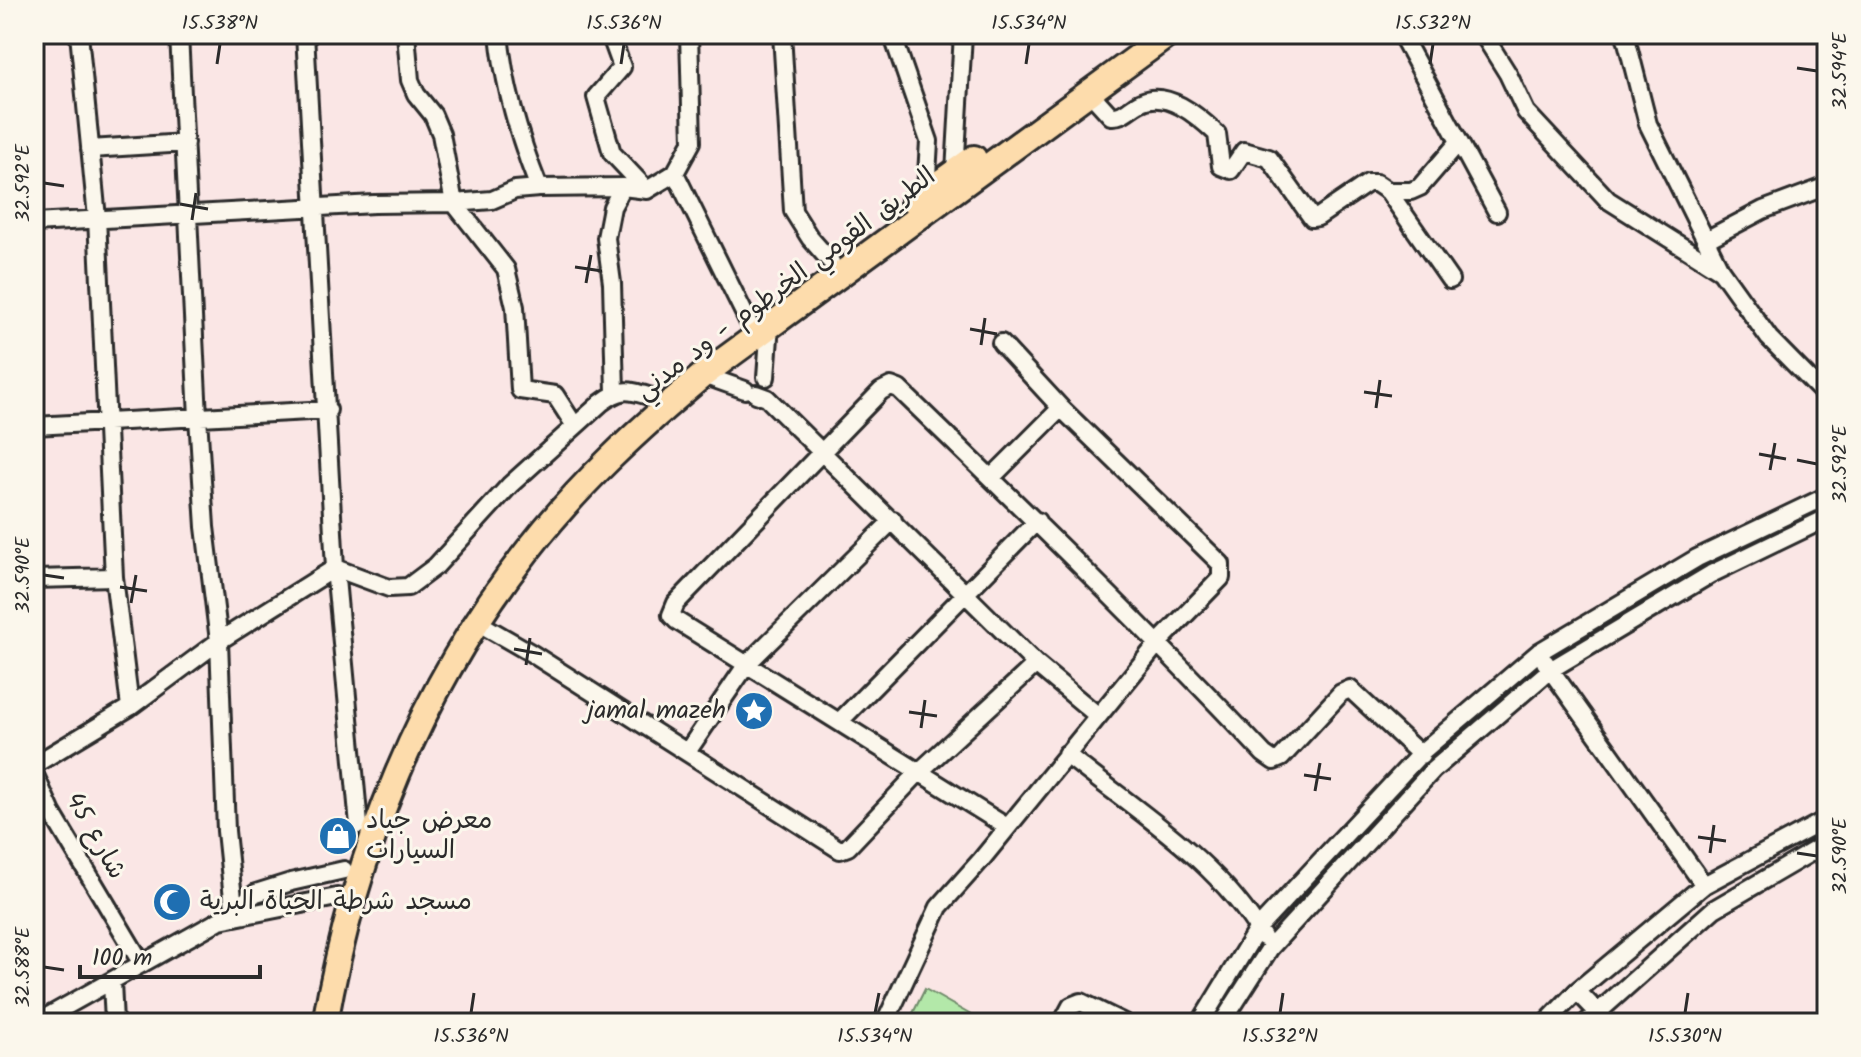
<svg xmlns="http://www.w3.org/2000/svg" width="1861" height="1057" viewBox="0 0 1861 1057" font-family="Kalam,'Playpen Sans Arabic',sans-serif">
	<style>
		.green { fill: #b3e8a9; stroke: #6f8a6a; stroke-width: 2 }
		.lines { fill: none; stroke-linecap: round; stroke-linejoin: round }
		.minor-casing { stroke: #2b2b2b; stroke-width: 22 }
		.highway-casing { stroke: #2b2b2b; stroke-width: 30 }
		.minor { stroke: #fbf7ec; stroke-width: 16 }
		.highway { stroke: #fddcac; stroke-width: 24 }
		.ticks { fill: none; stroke: #2b2b2b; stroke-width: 3 }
		.labels { text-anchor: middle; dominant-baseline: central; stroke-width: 6; stroke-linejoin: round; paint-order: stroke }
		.street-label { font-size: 26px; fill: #2b2b2b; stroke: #fbf7ec }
		.poi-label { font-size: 26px; fill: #2b2b2b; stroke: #fbf7ec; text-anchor: start }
		.neatline { fill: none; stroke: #2b2b2b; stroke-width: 3 }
		.ticks-label { font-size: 20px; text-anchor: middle; fill: #2b2b2b }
	</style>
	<rect width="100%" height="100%" fill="#fae6e5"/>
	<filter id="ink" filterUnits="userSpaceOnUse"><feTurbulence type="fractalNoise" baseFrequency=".0125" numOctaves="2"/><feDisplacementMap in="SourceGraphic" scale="16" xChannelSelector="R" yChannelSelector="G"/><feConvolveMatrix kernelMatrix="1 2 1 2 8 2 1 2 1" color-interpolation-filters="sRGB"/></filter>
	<g filter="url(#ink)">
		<!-- green -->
		<path class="green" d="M 925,989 L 985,1023 L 908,1023 Z"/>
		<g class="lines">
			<defs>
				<path id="minor" d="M 79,34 L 97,218 L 114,577 L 130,707
					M 179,34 L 198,417 L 205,527 L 219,641 L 226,831 L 234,908
					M 305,34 L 335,568 L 359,825
					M 406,34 L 410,80 L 416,94 L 433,115 L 441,134 L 454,203 L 506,269 L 515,307 L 520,390 L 555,395 L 575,426
					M 499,34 C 504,86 520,140 539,188
					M 610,34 L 622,67 L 596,97 L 612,153 L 647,190
					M 689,34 L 692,142 L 675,173 L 748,321
					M 782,34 L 793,211 L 810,238 L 831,262
					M 892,34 L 929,141 L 926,192
					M 1401,34 L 1497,212
					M 1483,34 L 1508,74 L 1526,112 L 1608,200 L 1721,271 L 1769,338 L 1827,397
					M 1625,34 L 1648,124 L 1720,269
					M 1090,93 L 1111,116 C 1123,117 1128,109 1139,103 C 1166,88 1198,116 1217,134 L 1221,166 L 1231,170 L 1244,151 L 1269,158 L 1312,218 L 1318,217 L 1368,183 L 1376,183 L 1388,191 L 1450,280
					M 90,149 L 185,143
					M 955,172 L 963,34
					M 1388,191 L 1411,191 L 1420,187 L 1458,143
					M 34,223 L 374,204 L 454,203 L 492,200 L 515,190 L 539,188 L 623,187 L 647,190 L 675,173
					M 1706,240 L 1763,210 L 1827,186
					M 703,375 L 745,390
					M 766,377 L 770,324
					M 615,392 L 612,283 L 606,238 L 612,207 L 623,187
					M 756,394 L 767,398 L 1036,664 L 1097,715
					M 34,426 L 328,410
					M 991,478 L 1061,408
					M 335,568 L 389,588 L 408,587 L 436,566 L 510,485 L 601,403 C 622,387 628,390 652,397
					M 34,579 L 114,577
					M 477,622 L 531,653 L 840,850 L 848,847 L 919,772 L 1036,664
					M 1545,662 L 1704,885
					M 839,722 L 1037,521
					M 687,752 L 747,664 L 893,520
					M 1066,754 C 1134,810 1217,859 1263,937
					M 34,765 L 130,707 L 219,641 L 335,568
					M 34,773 L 52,813 L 142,964
					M 1007,827 L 677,621 L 671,615 L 676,603 L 881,391 L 891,386 L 899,389 C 1023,509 1146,628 1264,754 L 1274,761 L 1281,758 L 1341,693 L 1350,689 L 1421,755
					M 220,920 L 337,897
					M 112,982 L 114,1023
					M 1577,991 L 1608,1023
					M 36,1023 L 220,920 L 256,893 L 291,882 L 344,870
					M 885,1023 L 939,907 L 981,860 L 1159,642 L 1221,578 L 1221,564 L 1061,408 L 1001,343
					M 1062,1023 L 1071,1006 L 1081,1002 L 1124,1023
					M 1200,1023 L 1258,928 L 1423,751 L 1539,652 L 1697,558 L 1827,496
					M 1222,1023 L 1270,948 L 1432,771 L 1550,670 L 1711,574 L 1827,518
					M 1546,1023 L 1577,991 L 1704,885 L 1827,819
					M 1586,1023 L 1714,909 L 1827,843"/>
				<path id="highway" d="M 913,202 L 974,158
					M 325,1023 C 355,852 420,688 528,550 C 579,484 640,428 703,375 L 1169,34"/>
			</defs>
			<!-- minor casing -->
			<use href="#minor" class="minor-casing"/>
			<!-- highway casing -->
			<use href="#highway" class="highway-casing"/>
			<!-- minor -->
			<use href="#minor" class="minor"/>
			<!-- highway -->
			<use href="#highway" class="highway"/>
		</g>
	</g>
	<!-- ticks -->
	<path class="ticks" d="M 217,64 L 220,44M 621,64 L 624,44M 1026,64 L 1029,44M 1430,64 L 1433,44M 1797,68 L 1817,71M 44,183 L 64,186M 180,204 L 208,209M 192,220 L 196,193M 575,267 L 602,271M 586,283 L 591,255M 970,329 L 997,334M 981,345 L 985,318M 1364,392 L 1392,396M 1376,408 L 1380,380M 1759,454 L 1786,459M 1797,460 L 1817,464M 1770,470 L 1775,443M 44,575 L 64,578M 120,587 L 147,591M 131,603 L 136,575M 514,649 L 542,654M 526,665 L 530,638M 909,712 L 937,716M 921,728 L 925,700M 1304,775 L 1331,779M 1315,791 L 1320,763M 1698,837 L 1726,841M 1710,853 L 1714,825M 1797,853 L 1817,856M 44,967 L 64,970M 471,1013 L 474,993M 875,1013 L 879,993M 1280,1013 L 1283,993M 1685,1013 L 1688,993"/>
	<!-- icons -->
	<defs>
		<symbol id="sight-disc" viewBox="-11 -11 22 22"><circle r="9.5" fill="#1f6fb2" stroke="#fbf7ec"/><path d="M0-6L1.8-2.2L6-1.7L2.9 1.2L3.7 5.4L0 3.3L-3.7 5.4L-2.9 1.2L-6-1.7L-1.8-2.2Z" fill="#fff"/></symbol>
		<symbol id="shop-disc" viewBox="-11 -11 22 22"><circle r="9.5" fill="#1f6fb2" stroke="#fbf7ec"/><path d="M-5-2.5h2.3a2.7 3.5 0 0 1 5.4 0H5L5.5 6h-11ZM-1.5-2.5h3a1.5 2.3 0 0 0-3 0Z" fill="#fff"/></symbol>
		<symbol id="mosque-disc" viewBox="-11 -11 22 22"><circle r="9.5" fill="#1f6fb2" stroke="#fbf7ec"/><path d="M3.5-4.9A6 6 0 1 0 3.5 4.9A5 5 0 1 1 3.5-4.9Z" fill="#fff"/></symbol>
	</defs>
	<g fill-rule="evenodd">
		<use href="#sight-disc" x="732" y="689" width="44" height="44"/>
		<use href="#shop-disc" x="316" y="814" width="44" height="44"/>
		<use href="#mosque-disc" x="150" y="880" width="44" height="44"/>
	</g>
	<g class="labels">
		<!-- street labels -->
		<g class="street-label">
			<text transform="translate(786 284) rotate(-37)">الطريق القومي الخرطوم - ود مدني</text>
			<text transform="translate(95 836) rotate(60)">شارع 45</text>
		</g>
		<!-- poi labels -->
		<g class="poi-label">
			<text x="726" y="711" text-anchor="end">jamal mazeh</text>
			<text x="366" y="821">معرض جياد<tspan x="366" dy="30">السيارات</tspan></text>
			<text x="200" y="902">مسجد شرطة الحياة البرية</text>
		</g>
	</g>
	<!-- margin -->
	<rect width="1861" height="1057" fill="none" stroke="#fbf7ec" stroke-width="88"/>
	<!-- scale -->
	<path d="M80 965v12h180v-12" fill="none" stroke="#2b2b2b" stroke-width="4"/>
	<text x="92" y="965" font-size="24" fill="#2b2b2b" stroke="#fbf7ec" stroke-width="6" paint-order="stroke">100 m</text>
	<rect x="44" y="44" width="1773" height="969" class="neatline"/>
	<g class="ticks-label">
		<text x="220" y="29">15.538°N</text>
		<text x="624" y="29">15.536°N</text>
		<text x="1029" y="29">15.534°N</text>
		<text x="1433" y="29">15.532°N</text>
		<text transform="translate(1839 71) rotate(-90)" y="7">32.594°E</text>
		<text transform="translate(22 183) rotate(-90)" y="7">32.592°E</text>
		<text transform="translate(1839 464) rotate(-90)" y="7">32.592°E</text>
		<text transform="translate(22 575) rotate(-90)" y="7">32.590°E</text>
		<text transform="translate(1839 856) rotate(-90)" y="7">32.590°E</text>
		<text transform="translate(22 967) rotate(-90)" y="7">32.588°E</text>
		<text x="471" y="1042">15.536°N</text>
		<text x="875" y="1042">15.534°N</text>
		<text x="1280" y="1042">15.532°N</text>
		<text x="1685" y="1042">15.530°N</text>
	</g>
</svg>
